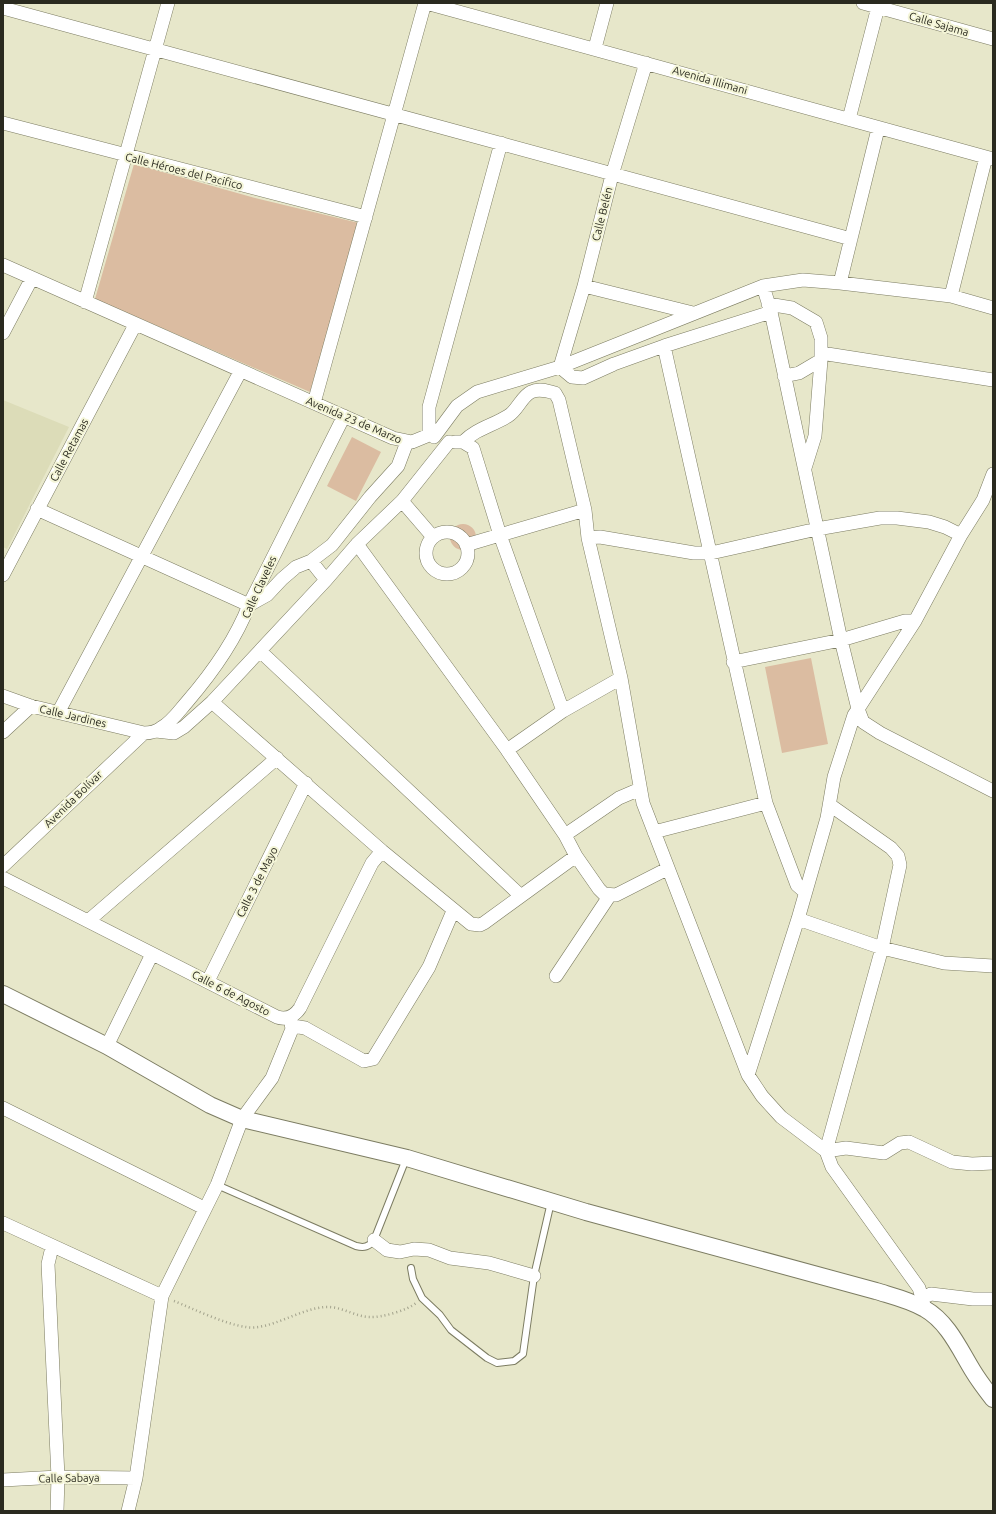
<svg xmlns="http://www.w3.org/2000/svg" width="996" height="1514" viewBox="0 0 996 1514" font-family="Ubuntu,sans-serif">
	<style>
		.built { fill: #dcdcb8 }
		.green { fill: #dbbca1 }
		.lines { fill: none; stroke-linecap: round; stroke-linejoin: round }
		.service-casing { stroke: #7c7c62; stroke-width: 8 }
		.minor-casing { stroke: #7c7c62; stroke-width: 14 }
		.tertiary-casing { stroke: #7c7c62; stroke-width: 18 }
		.path { stroke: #a2a28c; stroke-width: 2.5; stroke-dasharray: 1 3; stroke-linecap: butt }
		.service { stroke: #fff; stroke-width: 6 }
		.minor { stroke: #fff; stroke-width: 13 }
		.tertiary { stroke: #fff; stroke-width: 16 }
		.labels { text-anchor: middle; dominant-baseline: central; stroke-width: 4; stroke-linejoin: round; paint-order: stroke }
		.street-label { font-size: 11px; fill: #2a2a1f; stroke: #f4f5d7 }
	</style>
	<rect width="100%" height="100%" fill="#e7e7ca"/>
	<!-- built -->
	<path class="built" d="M 3,400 L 69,427 L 7,549 L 3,547 Z"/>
	<!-- green -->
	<path class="green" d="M 134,164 L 255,198 L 359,223 L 310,392 L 95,299 Z
		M 352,437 L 381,452 L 356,501 L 327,486 Z
		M450 537a13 13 0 1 1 26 0a13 13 0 1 1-26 0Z
		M 811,658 L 828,744 L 782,753 L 765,667 Z"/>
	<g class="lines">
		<defs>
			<path id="service" d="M 217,1185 L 356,1246 C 364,1248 369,1247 374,1240 L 406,1159
				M 411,1268 L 413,1279 L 422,1298 L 440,1315 L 451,1330 L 487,1358 L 497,1363 L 514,1361 L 523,1354 L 534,1276 L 551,1202"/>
			<path id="minor" d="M 426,3 L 993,159
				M 863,3 L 993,39
				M 3,8 L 851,239
				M 595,48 L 607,3
				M 646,63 L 612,175 L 584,286 L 560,367 L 572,377 L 583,378 L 614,364 L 664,346 L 771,312
				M 849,119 L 879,3
				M 3,123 L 366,217
				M 3,265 L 393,438 L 412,442 L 429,435 L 429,407 L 501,143
				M 840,283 L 878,129
				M 584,286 L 693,313
				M 763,286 L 771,312 L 841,640 L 858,709 L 854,715 L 834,777 L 827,818 L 798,919 L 748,1075 L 762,1096 L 781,1117 L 826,1151 L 832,1167 L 919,1288 L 922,1298
				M 951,296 L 986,157
				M 85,302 L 168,3
				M 768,304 L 792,308 L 816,322 L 821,338 L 821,360 L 815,436 L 805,468
				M 3,333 L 32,278
				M 664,346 L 766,803 L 797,885 L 805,892
				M 821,353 L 993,380
				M 784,376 L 799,373 L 821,360
				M 314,403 L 425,3
				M 434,437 L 457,406 L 477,392 L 560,367 L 763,286 L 803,280 L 840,283 L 951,296 L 993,308
				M 455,442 L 463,442 L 473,448 L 500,535 L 563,711
				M 463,442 C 477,428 492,426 508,416 C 518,410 521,397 531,392 C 539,388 548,391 555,393 L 559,400 L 585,510 L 588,538 L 621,678 L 643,803 L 748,1075
				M 993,474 L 983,500 L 961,535 L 915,621 L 858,709 L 863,722 L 880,733 L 993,791
				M 402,501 L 433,537
				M 37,509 L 249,605 L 267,595 L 282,579 L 296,567 L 311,561 L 332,545 L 370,497 L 398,466 L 407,442
				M426 553a21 21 0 1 1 42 0a21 21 0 1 1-42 0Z
				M 588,538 L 600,537 L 694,553 L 711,553 L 817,529 L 880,518 L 897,518 L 929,522 L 945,527 L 961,535
				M 357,544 L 507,750 L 565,835 L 576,856 L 599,889 L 604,894 L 616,895 L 667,869
				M 466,545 L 585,510
				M 311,561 L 326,580
				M 3,575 L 135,325
				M 260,651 L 521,896
				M 733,662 L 841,640 L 905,621 L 915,621
				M 3,696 L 31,706 L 144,733 C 150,733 156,732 161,728 C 172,722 179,711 187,702 C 212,673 235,641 249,605 L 344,416
				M 212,702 L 382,851 L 471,924 L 480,925 L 484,923 L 576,856
				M 59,711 L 240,372
				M 156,731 L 174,733 L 184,727 L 212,702 L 326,580 L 357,544 L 402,501 L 449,442
				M 3,732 L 31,706
				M 507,750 L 563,711 L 621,678
				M 830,805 L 891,848 L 898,856 L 900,865 L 882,948 L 826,1151 L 846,1148 L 884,1153 L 900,1143 L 909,1142 L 952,1162 L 972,1164 L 993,1163
				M 654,832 L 766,803
				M 565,835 L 619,798 L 640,789
				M 3,866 L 144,733
				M 3,878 L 277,1017 C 286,1020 294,1017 300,1008 L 372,863 L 382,851
				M 798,919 L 882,948 L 944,963 L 993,966
				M 88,921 L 277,758
				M 556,976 L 610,895
				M 208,981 L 306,783
				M 293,1026 L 305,1028 L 364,1061 L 373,1059 L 429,967 L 453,911
				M 107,1046 L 152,954
				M 3,1108 L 204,1208
				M 3,1223 L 162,1296
				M 374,1240 L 387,1250 L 400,1252 L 414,1249 L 429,1250 L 450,1258 L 489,1263 L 534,1276
				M 52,1247 L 48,1264 L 58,1477 L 57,1511
				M 924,1306 L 922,1298 L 931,1294 L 973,1299 L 993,1299
				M 3,1480 L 58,1477 L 136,1478
				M 128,1511 L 136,1478 L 162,1296 L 217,1185 L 242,1119 L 272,1078 L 292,1029 L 290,1017"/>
			<path id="tertiary" d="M 3,994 L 107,1046 L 210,1105 L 242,1119 L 407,1158 L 586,1212 L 876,1291 C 892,1296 910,1300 925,1309 C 948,1322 960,1350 973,1371 C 979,1381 986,1390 993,1399"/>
		</defs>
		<!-- service casing -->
		<use href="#service" class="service-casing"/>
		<!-- minor casing -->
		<use href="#minor" class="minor-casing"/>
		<!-- tertiary casing -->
		<use href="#tertiary" class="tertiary-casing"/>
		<!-- path -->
		<path class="path" d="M 174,1301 C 194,1309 224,1324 246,1327 C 269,1331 299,1309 325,1307 C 342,1306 355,1317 370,1317 C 381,1318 408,1310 416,1303"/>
		<!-- service -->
		<use href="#service" class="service"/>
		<!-- minor -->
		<use href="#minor" class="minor"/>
		<!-- tertiary -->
		<use href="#tertiary" class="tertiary"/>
	</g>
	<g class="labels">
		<!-- street labels -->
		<g class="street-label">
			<text transform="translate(939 24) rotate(16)">Calle Sajama</text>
			<text transform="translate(710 80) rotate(16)">Avenida Illimani</text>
			<text transform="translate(184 171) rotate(14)">Calle Héroes del Pacifico</text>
			<text transform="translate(602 214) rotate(-76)">Calle Belén</text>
			<text transform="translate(354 420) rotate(23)">Avenida 23 de Marzo</text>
			<text transform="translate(69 450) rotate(-62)">Calle Retamas</text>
			<text transform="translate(259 587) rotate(-65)">Calle Claveles</text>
			<text transform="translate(73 716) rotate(13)">Calle Jardines</text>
			<text transform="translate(73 799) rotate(-44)">Avenida Bolívar</text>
			<text transform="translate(257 882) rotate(-63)">Calle 3 de Mayo</text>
			<text transform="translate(231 993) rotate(27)">Calle 6 de Agosto</text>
			<text transform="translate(69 1478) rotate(-1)">Calle Sabaya</text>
		</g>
	</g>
	<!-- border -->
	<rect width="996" height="1514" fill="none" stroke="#2a2a1f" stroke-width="8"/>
</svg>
